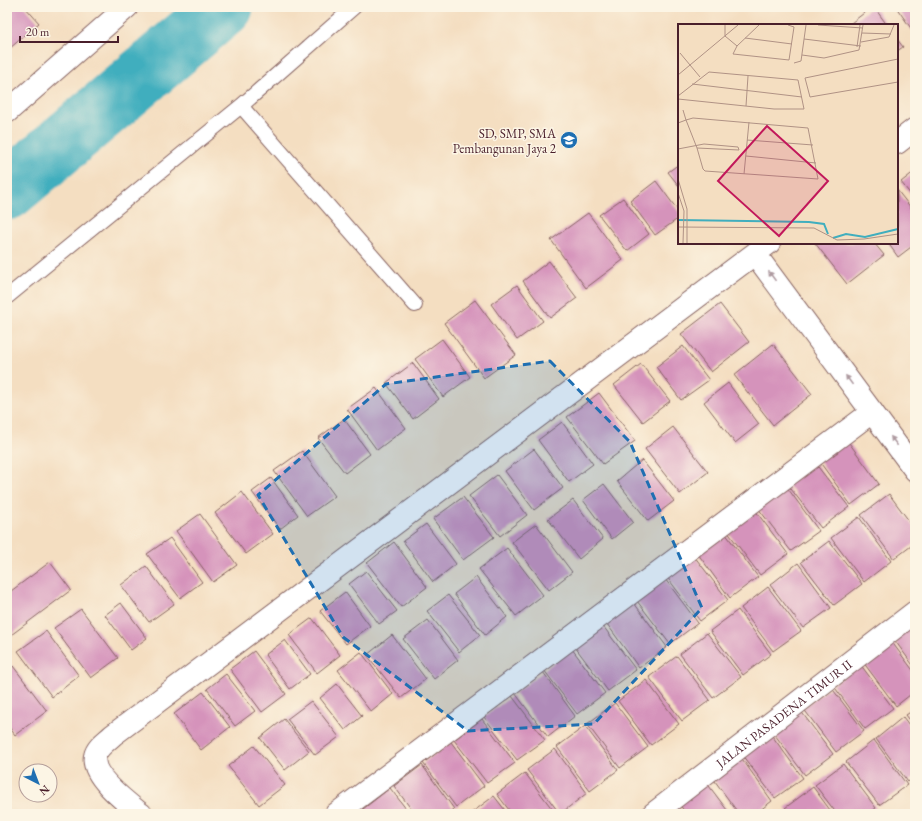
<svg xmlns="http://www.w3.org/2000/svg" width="922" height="821" viewBox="0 0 922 821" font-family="'EB Garamond',serif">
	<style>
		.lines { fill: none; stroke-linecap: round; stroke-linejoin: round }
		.river { stroke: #40aebe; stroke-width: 59 }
		.building { fill: #d593bb }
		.service-casing { stroke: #866260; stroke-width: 16 }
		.minor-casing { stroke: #866260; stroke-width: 24 }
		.service { stroke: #fff; stroke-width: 14 }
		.minor { stroke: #fff; stroke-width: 22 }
		.oneway { fill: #ae9aa0 }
		.marked { fill: #1f6fb2; fill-opacity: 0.2; stroke: #1f6fb2; stroke-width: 3; stroke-dasharray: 8 5; stroke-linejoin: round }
		.labels { text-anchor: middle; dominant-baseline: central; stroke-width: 3; stroke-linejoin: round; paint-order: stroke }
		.poi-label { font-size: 13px; fill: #4a1f2b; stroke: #fcf5e5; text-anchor: end }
		.street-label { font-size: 13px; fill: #4a1f2b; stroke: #fcf5e5 }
		.inset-river { fill: none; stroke: #40aebe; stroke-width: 2 }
		.inset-road { fill: none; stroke: #b09285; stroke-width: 1 }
		.view { fill: #c2185b; fill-opacity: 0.15; stroke: #c2185b; stroke-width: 2 }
		.inset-edge { fill: none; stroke: #4a1f2b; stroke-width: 2 }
	</style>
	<rect width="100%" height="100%" fill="#fcf5e5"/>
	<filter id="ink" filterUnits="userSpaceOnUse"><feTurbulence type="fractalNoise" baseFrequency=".025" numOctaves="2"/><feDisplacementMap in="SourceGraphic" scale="8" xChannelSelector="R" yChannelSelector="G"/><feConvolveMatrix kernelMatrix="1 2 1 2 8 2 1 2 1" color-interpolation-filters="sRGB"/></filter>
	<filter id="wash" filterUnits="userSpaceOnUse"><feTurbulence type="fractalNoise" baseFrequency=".012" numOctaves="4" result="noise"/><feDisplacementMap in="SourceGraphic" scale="16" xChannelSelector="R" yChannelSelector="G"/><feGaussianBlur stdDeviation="0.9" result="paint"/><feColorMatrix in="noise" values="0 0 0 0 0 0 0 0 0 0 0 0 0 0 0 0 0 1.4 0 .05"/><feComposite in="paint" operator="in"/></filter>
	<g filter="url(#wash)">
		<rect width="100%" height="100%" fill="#f4dec1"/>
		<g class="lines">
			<!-- river -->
			<path class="river" d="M 7,191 L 224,7"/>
		</g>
		<g id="blocks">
			<!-- building -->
			<path class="building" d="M 7,7 L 25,7 L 39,23 L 9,49 L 7,47 Z
				M 872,7 L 874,7 L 887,25 L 852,25 L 851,23 Z
				M 896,7 L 915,7 L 915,34 Z
				M 897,39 L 903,47 L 897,51 Z
				M 679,164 L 679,186 L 668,172 Z
				M 915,171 L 915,200 L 901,182 Z
				M 656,181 L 679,212 L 679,218 L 655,235 L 630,201 Z
				M 897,190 L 915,213 L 915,244 L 898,257 L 888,243 L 897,243 Z
				M 623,198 L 649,234 L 627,251 L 599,215 Z
				M 588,213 L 623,260 L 586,288 L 551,240 Z
				M 815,243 L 874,243 L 884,255 L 847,284 Z
				M 549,261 L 577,298 L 550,318 L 523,281 Z
				M 517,285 L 543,321 L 517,340 L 491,304 Z
				M 475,300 L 516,355 L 484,378 L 444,323 Z
				M 720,304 L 749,342 L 711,372 L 681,334 Z
				M 442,339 L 470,377 L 443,397 L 415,359 Z
				M 773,344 L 812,394 L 773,425 L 734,375 Z
				M 683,346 L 709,380 L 681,400 L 656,367 Z
				M 413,363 L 439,399 L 413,419 L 386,383 Z
				M 641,364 L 670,401 L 643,422 L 614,385 Z
				M 728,383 L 759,424 L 735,443 L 704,402 Z
				M 376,388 L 406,428 L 377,450 L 347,409 Z
				M 599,393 L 635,441 L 603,464 L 567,417 Z
				M 344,419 L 370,454 L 345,473 L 318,438 Z
				M 562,422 L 593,464 L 569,482 L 538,440 Z
				M 673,427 L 708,472 L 680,494 L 645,449 Z
				M 847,440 L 879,484 L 851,505 L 819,461 Z
				M 534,449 L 563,488 L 534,510 L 505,471 Z
				M 302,451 L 335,496 L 307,516 L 274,471 Z
				M 642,460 L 674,501 L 648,521 L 617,481 Z
				M 815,463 L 849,507 L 821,528 L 788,485 Z
				M 497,475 L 527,515 L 500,536 L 469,496 Z
				M 271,478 L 298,515 L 280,529 L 252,492 Z
				M 604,484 L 633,522 L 612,539 L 583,500 Z
				M 786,486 L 819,531 L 791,551 L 758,508 Z
				M 242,492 L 273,534 L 246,554 L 215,513 Z
				M 889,494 L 915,529 L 915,543 L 894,559 L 861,515 Z
				M 463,497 L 494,537 L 463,560 L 433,519 Z
				M 573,500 L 603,539 L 579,559 L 548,519 Z
				M 755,510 L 788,554 L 760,575 L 727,531 Z
				M 200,514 L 237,565 L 213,582 L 176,531 Z
				M 859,517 L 891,561 L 864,582 L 831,538 Z
				M 426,524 L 456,564 L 433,582 L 403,541 Z
				M 536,524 L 572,572 L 549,590 L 512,542 Z
				M 725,533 L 758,577 L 730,598 L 698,554 Z
				M 170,538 L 202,582 L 180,598 L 147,554 Z
				M 829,541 L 862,584 L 834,605 L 801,562 Z
				M 394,542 L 427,587 L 401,607 L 367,563 Z
				M 507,548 L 543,595 L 516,616 L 479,569 Z
				M 694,556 L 728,600 L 700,621 L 667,577 Z
				M 50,562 L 71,590 L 7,638 L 7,594 Z
				M 798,563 L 831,608 L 803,628 L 770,585 Z
				M 146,566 L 174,604 L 149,622 L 121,585 Z
				M 366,571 L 397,611 L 379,624 L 349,584 Z
				M 476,577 L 507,617 L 485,635 L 454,594 Z
				M 665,579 L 698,623 L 670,644 L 637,601 Z
				M 768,587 L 801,631 L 773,651 L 741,608 Z
				M 345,592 L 370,626 L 346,644 L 320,611 Z
				M 448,595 L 480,635 L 459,652 L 427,611 Z
				M 121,603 L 147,638 L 131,650 L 105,615 Z
				M 634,603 L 667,647 L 639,668 L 607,624 Z
				M 81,609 L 118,658 L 91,678 L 54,628 Z
				M 738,610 L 771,654 L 743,675 L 710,631 Z
				M 312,618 L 340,655 L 317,673 L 289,635 Z
				M 428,620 L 458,660 L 434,679 L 403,639 Z
				M 915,622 L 915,668 L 893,638 Z
				M 603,626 L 636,670 L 608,691 L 575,647 Z
				M 46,631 L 79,676 L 52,697 L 18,651 Z
				M 707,633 L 741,677 L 713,698 L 680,654 Z
				M 392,635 L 426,679 L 401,698 L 367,655 Z
				M 285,640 L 310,674 L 290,689 L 265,655 Z
				M 891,641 L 915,673 L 915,691 L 896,706 L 863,662 Z
				M 572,649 L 605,693 L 577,714 L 544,670 Z
				M 254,651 L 286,694 L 262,712 L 230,669 Z
				M 361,652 L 393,694 L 371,712 L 338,670 Z
				M 677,656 L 710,700 L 682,721 L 649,677 Z
				M 860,664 L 893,708 L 865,729 L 833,685 Z
				M 13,666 L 47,711 L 15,735 L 7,724 L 7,671 Z
				M 543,672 L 575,716 L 548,737 L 515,693 Z
				M 226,674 L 255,711 L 235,726 L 207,689 Z
				M 646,680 L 679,724 L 651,745 L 618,701 Z
				M 337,684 L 362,716 L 345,730 L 320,698 Z
				M 831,687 L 864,731 L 836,752 L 803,708 Z
				M 203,692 L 230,727 L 201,750 L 174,714 Z
				M 512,696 L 545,740 L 517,760 L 484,717 Z
				M 311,701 L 339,737 L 315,755 L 287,719 Z
				M 615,703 L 648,747 L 620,768 L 587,724 Z
				M 915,709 L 915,727 L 906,715 Z
				M 800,710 L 833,754 L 805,775 L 772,731 Z
				M 903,717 L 915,733 L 915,777 L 908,782 L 876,739 Z
				M 284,719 L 309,751 L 285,770 L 260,738 Z
				M 482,719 L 515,763 L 487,783 L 454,740 Z
				M 585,726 L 618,770 L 590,791 L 557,747 Z
				M 770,733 L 803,778 L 775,798 L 742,755 Z
				M 874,740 L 907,785 L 879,805 L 846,762 Z
				M 451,742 L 484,786 L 456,807 L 423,763 Z
				M 254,746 L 285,785 L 259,805 L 228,766 Z
				M 555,749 L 587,793 L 560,814 L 527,770 Z
				M 740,756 L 772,801 L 755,814 L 739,814 L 712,777 Z
				M 843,764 L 876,808 L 868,814 L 837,814 L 815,785 Z
				M 422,765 L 454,809 L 448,814 L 415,814 L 394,786 Z
				M 525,773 L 556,814 L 512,814 L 497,794 Z
				M 706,782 L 730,814 L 687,814 L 678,803 Z
				M 813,787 L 833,814 L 790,814 L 785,808 Z
				M 390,788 L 410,814 L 366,814 L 363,809 Z
				M 494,796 L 508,814 L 470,814 Z
				M 675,805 L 682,814 L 664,814 Z"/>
		</g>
	</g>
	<g filter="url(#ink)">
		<use href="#blocks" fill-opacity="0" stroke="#866260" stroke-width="1"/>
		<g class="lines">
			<defs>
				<path id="service" d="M 241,106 L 415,305
					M 7,297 L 241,106 L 354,7"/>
				<g id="minor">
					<path d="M 7,112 L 127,7"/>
					<path d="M 897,143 L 915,129"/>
					<path d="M 755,254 L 915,470"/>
					<path d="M 141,814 C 127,803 90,775 95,756 C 97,747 107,741 113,735 L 769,243"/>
					<path d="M 336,814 L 872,412"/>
					<path id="s1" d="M 653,814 L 915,612"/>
				</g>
			</defs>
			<!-- service casing -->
			<use href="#service" class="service-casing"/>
			<!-- minor casing -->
			<use href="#minor" class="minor-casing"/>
			<!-- service -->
			<use href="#service" class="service"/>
			<!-- minor -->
			<use href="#minor" class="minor"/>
		</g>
		<!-- one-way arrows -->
		<defs><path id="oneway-solid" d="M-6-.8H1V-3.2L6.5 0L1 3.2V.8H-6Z"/></defs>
		<g class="oneway">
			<use href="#oneway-solid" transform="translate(772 276) rotate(-126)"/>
			<use href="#oneway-solid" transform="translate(849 380) rotate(-126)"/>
			<use href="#oneway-solid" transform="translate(894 441) rotate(-127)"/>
		</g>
	</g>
	<!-- marked area -->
	<path class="marked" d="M 550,361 L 630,442 L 702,608 L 594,724 L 468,731 L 343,637 L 258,495 L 386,384 Z"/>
	<!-- icons -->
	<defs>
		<symbol id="school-disc" viewBox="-11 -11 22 22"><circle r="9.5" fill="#1f6fb2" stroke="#fcf5e5"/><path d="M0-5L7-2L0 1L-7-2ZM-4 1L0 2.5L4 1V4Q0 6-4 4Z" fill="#fff"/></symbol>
	</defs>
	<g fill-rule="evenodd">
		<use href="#school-disc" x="559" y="130" width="20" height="20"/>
	</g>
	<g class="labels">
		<!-- poi labels -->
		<g class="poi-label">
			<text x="556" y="133">SD, SMP, SMA<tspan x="556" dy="15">Pembangunan Jaya 2</tspan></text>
		</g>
		<!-- street labels -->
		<g class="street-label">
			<text stroke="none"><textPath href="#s1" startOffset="165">JALAN PASADENA TIMUR II</textPath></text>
		</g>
	</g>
	<!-- overview -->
	<g transform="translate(678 24)">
		<rect width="220" height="220" fill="#f4dec1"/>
		<path class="inset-river" d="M 0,196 L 131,198 L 146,200 L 150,210M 155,214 L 168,210 L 187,213 L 220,205"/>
		<path class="inset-road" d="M 47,1 L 47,12 L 59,22M 81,1 L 59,22 L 55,30 L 111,36 L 116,3 L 110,1M 140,1 L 185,4M 184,9 L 213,10M 67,14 L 114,20M 126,15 L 183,22M 183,18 L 211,13 L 216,1M 179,23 L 182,1M 2,29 L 22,53M 124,31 L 146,34 L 181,26 L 185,1M 220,35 L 127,54 L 132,73 L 220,58M 116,39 L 123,37 L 128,1M 0,51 L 60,1M 14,60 L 124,73M 0,72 L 31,48 L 120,56 L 126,85 L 96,85 L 0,75M 68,82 L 70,52M 0,99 L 8,96 L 15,94 L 130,104 L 140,155 L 27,147 L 25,145 L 19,124 L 8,96 L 5,86M 69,116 L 135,121M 19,124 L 61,126M 0,125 L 26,120 L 60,123 L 61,126M 68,132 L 138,139M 66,150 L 71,98M 0,155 L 9,185 L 9,219M 0,169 L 6,187 L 5,219M 0,203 L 136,204 L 159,216 L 186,215 L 220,210"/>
		<path class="view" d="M 89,102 L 150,157 L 101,212 L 40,157 Z"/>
		<rect width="220" height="220" class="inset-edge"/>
	</g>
	<!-- margin -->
	<rect width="922" height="821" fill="none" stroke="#fcf5e5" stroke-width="24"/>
	<!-- north arrow -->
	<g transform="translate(38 783) rotate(138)"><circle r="19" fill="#fcf5e5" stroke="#b59f9b"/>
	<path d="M0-3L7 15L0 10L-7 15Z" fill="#1f6fb2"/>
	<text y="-6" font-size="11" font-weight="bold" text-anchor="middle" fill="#4a1f2b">N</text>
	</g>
	<!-- scale -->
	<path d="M20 36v6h98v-6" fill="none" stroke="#4a1f2b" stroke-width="2"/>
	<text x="26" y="36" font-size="12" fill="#4a1f2b" stroke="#fcf5e5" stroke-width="3" paint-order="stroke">20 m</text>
</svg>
